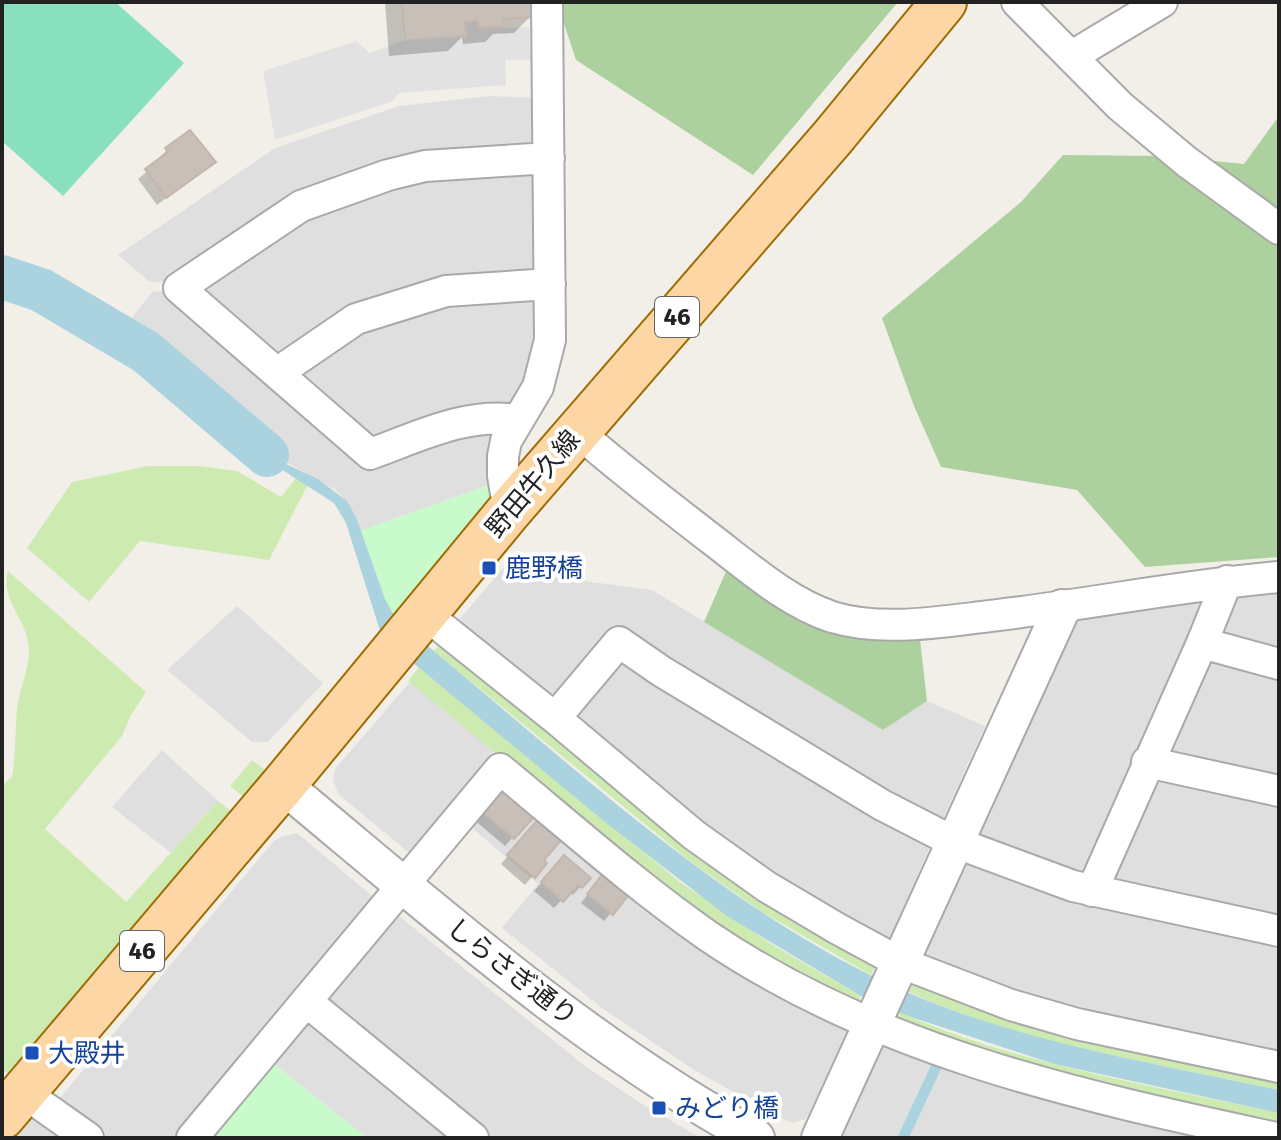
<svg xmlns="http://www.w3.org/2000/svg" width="1281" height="1140" viewBox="0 0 1281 1140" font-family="'Fira Sans','Noto Sans JP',sans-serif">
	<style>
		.residential { fill: #e0dfdf }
		.grass { fill: #cdebb0 }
		.forest { fill: #add19e }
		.park { fill: #c8facc }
		.pitch { fill: #88e0be }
		.parking { fill: #e2e2e2 }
		.water { fill: #aad3df }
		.shadow { fill: #0003 }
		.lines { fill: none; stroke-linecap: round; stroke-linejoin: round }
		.river { stroke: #aad3df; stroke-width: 44 }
		.building { fill: #c7bfb8; stroke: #c4b6ab; stroke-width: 2 }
		.minor-casing { stroke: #a9a9a9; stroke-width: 34 }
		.tertiary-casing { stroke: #a9a9a9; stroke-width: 40 }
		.primary-casing { stroke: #a06b00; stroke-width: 48 }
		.minor { stroke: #fff; stroke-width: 30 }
		.tertiary { stroke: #fff; stroke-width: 36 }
		.primary { stroke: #fcd6a4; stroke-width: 44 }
		.transit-dot { fill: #1a4fb4; stroke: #fff; stroke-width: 3 }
		.labels { text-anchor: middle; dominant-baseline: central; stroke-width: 8; stroke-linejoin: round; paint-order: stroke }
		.shield { fill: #fff; stroke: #646464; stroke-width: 2 }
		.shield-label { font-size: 24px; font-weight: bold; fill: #222 }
		.street-label { font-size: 26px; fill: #222; stroke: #fff }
		.transit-label { font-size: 26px; fill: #164399; stroke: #fff; text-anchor: start }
	</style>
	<rect width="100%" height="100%" fill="#f2efe9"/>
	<!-- residential -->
	<path class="residential" d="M 489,96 L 542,98 L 541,137 L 529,148 L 426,156 L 171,281 L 150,282 L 118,255 L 275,148 L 399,106 Z
		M 531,168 L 541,177 L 540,264 L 532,271 L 274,358 L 201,288 L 303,218 L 413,177 Z
		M 161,291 L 368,462 L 487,425 L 494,438 L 492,484 L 360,531 L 347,502 L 336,490 L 265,450 L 147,349 L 120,333 L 152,292 Z
		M 532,291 L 543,303 L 543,337 L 521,399 L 379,439 L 364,434 L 299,381 L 301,367 L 359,327 L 440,300 Z
		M 511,559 L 561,578 L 652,590 L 883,730 L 927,701 L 985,726 L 941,823 L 665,660 L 616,627 L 557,699 L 550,700 L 457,622 Z
		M 1279,582 L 1279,652 L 1227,637 L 1221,626 L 1240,586 Z
		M 1192,595 L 1203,614 L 1087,870 L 1076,874 L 975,839 L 1080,612 Z
		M 237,606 L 323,683 L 268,742 L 252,742 L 167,670 Z
		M 1215,657 L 1279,676 L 1279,780 L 1170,756 L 1166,749 L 1206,660 Z
		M 623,659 L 932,842 L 888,944 L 728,850 L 571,715 Z
		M 410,682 L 496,752 L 412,855 L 339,795 L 333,780 L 335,769 Z
		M 162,750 L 218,801 L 171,853 L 112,807 Z
		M 1160,777 L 1279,804 L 1279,920 L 1114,884 L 1110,873 L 1151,781 Z
		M 496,785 L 848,1030 L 806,1119 L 793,1123 L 785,1120 L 694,1070 L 602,1008 L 502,928 L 538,884 L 466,823 Z
		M 297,833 L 376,899 L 177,1138 L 103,1138 L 55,1104 L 272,843 L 280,837 Z
		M 966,859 L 1279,944 L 1279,1060 L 1093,1020 L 921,961 Z
		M 394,912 L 585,1066 L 642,1104 L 701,1138 L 489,1138 L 430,1093 L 325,999 Z
		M 313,1022 L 455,1138 L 367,1138 L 270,1061 L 302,1024 Z
		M 884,1043 L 933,1061 L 897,1138 L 844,1138 L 843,1128 Z
		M 943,1065 L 1231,1138 L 909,1138 Z
		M 34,1112 L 70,1138 L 12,1138 Z"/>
	<!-- grass -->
	<path class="grass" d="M 148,466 L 199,466 L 237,471 L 281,497 L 296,478 L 308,484 L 269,560 L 140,541 L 89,602 L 27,548 L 72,482 Z
		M 8,571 L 146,692 L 130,717 L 122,736 L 45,829 L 126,902 L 218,801 L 233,813 L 11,1076 L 2,1069 L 2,786 L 12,777 C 16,754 15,732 17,709 C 19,690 30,667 29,648 C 27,619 0,600 8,571 Z
		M 443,640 L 878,960 L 871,975 L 762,912 L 691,862 L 434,651 Z
		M 419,667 L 680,882 L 776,947 L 861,996 L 856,1008 C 691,922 551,798 408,681 Z
		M 252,760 L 268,772 L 245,798 L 230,786 Z
		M 915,978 L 1279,1077 L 1279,1090 C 1160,1064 1019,1043 909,992 Z
		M 899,1012 C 1019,1065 1152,1085 1279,1113 L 1279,1130 L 1102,1091 L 893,1027 Z"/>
	<!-- forest -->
	<path class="forest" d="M 557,2 L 898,2 L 753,175 L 576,60 Z
		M 1279,116 L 1279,557 L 1145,567 L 1077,490 L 941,467 L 914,406 L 882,318 L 1021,202 L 1063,155 L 1164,156 L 1244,164 Z
		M 728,567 L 919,630 L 927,701 L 883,730 L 704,622 Z"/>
	<!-- park -->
	<path class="park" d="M 492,484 L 493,509 L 397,621 L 385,599 L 360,531 Z
		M 270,1061 L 367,1138 L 216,1138 L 212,1130 Z"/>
	<!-- pitch -->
	<path class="pitch" d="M 2,2 L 115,2 L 184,63 L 63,196 L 2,141 Z"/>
	<!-- parking -->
	<path class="parking" d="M 478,21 L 479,28 L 529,27 L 531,60 L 505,60 L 506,85 L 398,93 L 393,101 L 275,140 L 263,71 L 356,41 L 370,53 L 405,40 L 466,36 L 465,22 Z"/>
	<!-- water -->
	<path class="water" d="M 222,413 L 265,450 L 284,463 L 318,479 L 347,501 L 356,517 L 385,599 L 397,621 C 549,743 691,884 866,973 C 993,1038 1141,1060 1279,1090 L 1279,1113 L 1054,1064 L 908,1016 L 861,996 L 727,916 L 605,822 L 382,637 L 346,523 L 334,503 L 276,466 L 218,417 Z
		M 933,1061 L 943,1065 L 909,1138 L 897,1138 Z"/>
	<!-- shadow -->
	<path class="shadow" d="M 385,2 L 530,2 L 531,16 L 514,33 L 493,34 L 485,42 L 463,44 L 462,37 L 448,51 L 389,56 Z
		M 167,150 L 213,162 L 157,205 L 138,179 L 161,160 L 159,158 Z
		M 492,797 L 532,816 L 505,846 L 473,819 Z
		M 531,828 L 541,861 L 544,863 L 525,885 L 501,864 Z
		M 556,866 L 580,887 L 573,895 L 569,892 L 554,908 L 534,891 Z
		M 597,883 L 611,913 L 604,921 L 581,903 Z"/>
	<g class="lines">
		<!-- river -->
		<path class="river" d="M 2,277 L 41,290 L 146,352 L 267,455"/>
	</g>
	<!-- building -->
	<path class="building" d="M 402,2 L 532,2 L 533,17 L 504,19 L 504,26 L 479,28 L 478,21 L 465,22 L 467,36 L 405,40 Z
		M 190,130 L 216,162 L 166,198 L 145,169 L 168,152 L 165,148 Z
		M 500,786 L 535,816 L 514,839 L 480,810 Z
		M 539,818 L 563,838 L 544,860 L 547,863 L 535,878 L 507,855 Z
		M 564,855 L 591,878 L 582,888 L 578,885 L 563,902 L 541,882 Z
		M 604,872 L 630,893 L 613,915 L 587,894 Z"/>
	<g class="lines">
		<defs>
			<path id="minor" d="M 1017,2 L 1120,106 L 1187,162 L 1279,229
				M 1072,56 L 1162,2
				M 277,373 L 356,319 L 446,291 L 550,284
				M 517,420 C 466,412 418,437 370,454 L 179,288 L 301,206 L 388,175 L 425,166 L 549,158
				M 577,431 C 620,469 665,503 710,538 C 748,567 787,602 832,617 C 882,632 939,622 990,616 C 1086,605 1182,585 1279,577
				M 509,511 L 503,476 L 503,456 L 506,441 L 538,387 L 550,340 L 547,2
				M 425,614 L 555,718 L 694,835 L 767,887 L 838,929 L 899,962 L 1011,1005 L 1077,1024 L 1279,1067
				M 1202,643 L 1279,664
				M 555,718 L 619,642 L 661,671 L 882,805 L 954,842 L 1073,886 L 1279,931
				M 1147,762 L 1279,791
				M 1092,891 L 1202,643 L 1227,581
				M 306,1001 L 473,1138
				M 23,1092 L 88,1138
				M 192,1138 L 500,769 C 568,825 635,885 708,936 C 879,1052 1077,1095 1276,1138"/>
			<path id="tertiary" d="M 283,785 C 434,910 583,1044 756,1138
				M 820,1138 L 1062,608"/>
			<path id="primary" d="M 2,1117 L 283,785 L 509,511 L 833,137 L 944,2"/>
		</defs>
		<!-- minor casing -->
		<use href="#minor" class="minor-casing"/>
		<!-- tertiary casing -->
		<use href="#tertiary" class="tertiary-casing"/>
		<!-- primary casing -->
		<use href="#primary" class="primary-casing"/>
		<!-- minor -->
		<use href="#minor" class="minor"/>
		<!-- tertiary -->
		<use href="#tertiary" class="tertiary"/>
		<!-- primary -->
		<use href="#primary" class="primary"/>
	</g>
	<!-- markers -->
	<g class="transit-dot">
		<rect x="481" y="560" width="16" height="16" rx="4"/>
		<rect x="24" y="1045" width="16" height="16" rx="4"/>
		<rect x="651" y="1100" width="16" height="16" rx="4"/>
	</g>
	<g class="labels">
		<!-- shield labels -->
		<g class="shield">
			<rect x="655" y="297" width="44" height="40" rx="6"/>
			<rect x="120" y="931" width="44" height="40" rx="6"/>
		</g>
		<g class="shield-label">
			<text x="677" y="317">46</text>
			<text x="142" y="951">46</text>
		</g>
		<!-- street labels -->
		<g class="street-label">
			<text transform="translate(533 484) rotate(-50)">野田牛久線</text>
			<text transform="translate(512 972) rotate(38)">しらさぎ通り</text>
		</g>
		<!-- transit labels -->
		<g class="transit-label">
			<text x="505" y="568">鹿野橋</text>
			<text x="48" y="1053">大殿井</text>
			<text x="675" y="1108">みどり橋</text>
		</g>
	</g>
	<!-- border -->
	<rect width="1281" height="1140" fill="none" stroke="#222222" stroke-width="8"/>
</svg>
